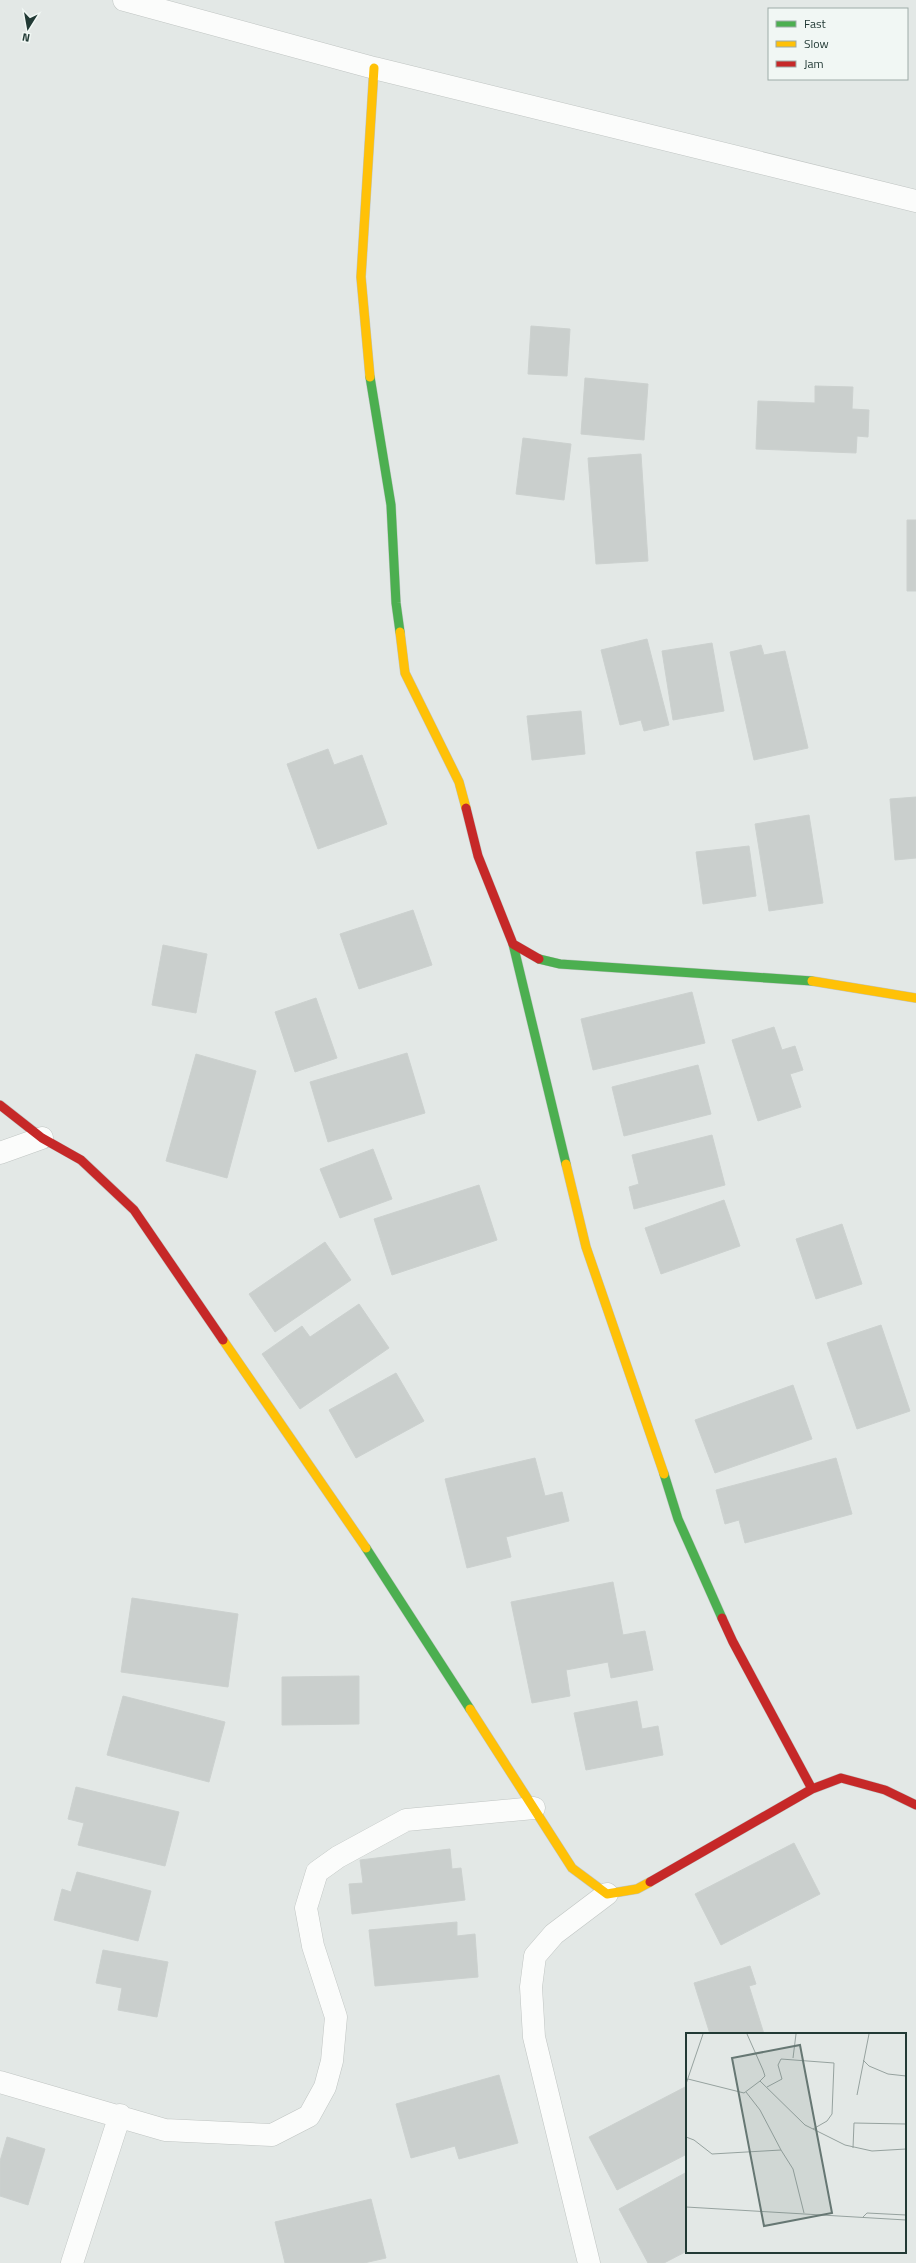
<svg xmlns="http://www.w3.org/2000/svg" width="916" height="2263" viewBox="0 0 916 2263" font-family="'Titillium Web',sans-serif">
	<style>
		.building { fill: #cacfcd; stroke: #ccd1cf }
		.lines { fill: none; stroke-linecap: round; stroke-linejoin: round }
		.street-casing { stroke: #c0c5c3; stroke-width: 23 }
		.fast-casing { stroke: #bfc5c3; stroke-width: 10 }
		.slow-casing { stroke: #bfc5c3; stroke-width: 10 }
		.jam-casing { stroke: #bfc5c3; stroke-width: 10 }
		.street { stroke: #fbfcfb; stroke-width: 22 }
		.fast { stroke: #4caf50; stroke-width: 9 }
		.slow { stroke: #ffc107; stroke-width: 9 }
		.jam { stroke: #c62828; stroke-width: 9 }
		.inset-road { fill: none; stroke: #96a29f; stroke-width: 1 }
		.view { fill: #667773; fill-opacity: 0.15; stroke: #667773; stroke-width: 2 }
		.inset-edge { fill: none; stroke: #223a35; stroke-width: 2 }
	</style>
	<rect width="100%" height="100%" fill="#e3e8e6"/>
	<!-- building -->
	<path class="building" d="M 531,326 L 570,329 L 567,376 L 528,374 Z
		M 585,378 L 648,384 L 644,440 L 581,434 Z
		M 815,386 L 853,387 L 852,409 L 869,410 L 868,437 L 857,436 L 856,453 L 756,449 L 758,401 L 815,403 Z
		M 523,438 L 571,444 L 564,500 L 516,494 Z
		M 641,454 L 648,561 L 596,564 L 588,458 Z
		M 907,520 L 916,520 L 916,591 L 907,591 Z
		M 647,639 L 669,725 L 644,731 L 641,720 L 620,725 L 601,650 Z
		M 712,643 L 724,711 L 673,720 L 662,651 Z
		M 761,645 L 764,655 L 785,651 L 808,748 L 754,760 L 730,652 Z
		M 581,711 L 585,754 L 532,760 L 527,716 Z
		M 328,749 L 334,765 L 362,755 L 387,824 L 318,849 L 287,764 Z
		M 916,797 L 916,858 L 895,860 L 890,799 Z
		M 809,815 L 823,903 L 769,911 L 755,824 Z
		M 749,846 L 756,896 L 703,904 L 696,852 Z
		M 413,910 L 432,965 L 359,989 L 340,934 Z
		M 163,945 L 207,954 L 196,1013 L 152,1005 Z
		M 692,992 L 705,1043 L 593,1070 L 581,1019 Z
		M 316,998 L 337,1058 L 295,1072 L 275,1012 Z
		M 774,1027 L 782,1050 L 795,1046 L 803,1070 L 790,1074 L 801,1107 L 758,1121 L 732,1040 Z
		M 407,1053 L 425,1113 L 328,1142 L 310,1082 Z
		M 196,1054 L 256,1071 L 227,1178 L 166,1161 Z
		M 698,1065 L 711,1114 L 624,1136 L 612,1087 Z
		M 712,1135 L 725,1185 L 634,1209 L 629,1187 L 639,1184 L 632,1155 Z
		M 373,1149 L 392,1199 L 340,1218 L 320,1169 Z
		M 479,1185 L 497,1240 L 392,1275 L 374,1219 Z
		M 724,1200 L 740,1246 L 661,1274 L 645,1228 Z
		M 842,1224 L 862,1284 L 816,1299 L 796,1239 Z
		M 325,1242 L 351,1280 L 275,1332 L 249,1294 Z
		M 359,1304 L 389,1348 L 300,1409 L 262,1354 L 302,1326 L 310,1337 Z
		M 881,1325 L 910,1411 L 857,1429 L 827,1343 Z
		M 396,1373 L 424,1421 L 356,1458 L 329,1410 Z
		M 793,1385 L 812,1439 L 715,1473 L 695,1420 Z
		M 535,1458 L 545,1496 L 562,1492 L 569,1521 L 506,1537 L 511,1557 L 467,1568 L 445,1479 Z
		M 836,1458 L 852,1514 L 745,1543 L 739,1520 L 725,1524 L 716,1490 Z
		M 613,1582 L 623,1635 L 645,1631 L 653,1670 L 611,1678 L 608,1662 L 566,1670 L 570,1696 L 532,1703 L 511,1602 Z
		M 132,1598 L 238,1614 L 228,1687 L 121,1672 Z
		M 359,1676 L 359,1724 L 282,1725 L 282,1677 Z
		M 123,1696 L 225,1722 L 209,1782 L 107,1755 Z
		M 637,1701 L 642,1729 L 658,1726 L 663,1755 L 586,1770 L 574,1713 Z
		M 76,1787 L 179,1812 L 165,1866 L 78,1845 L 84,1823 L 68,1819 Z
		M 794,1843 L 820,1894 L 721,1945 L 695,1894 Z
		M 450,1849 L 452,1869 L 461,1868 L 465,1900 L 352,1914 L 349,1884 L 363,1883 L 360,1860 Z
		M 77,1872 L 151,1891 L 138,1941 L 54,1920 L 62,1889 L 71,1892 Z
		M 457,1922 L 457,1936 L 475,1934 L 478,1977 L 375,1986 L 369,1930 Z
		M 103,1950 L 168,1962 L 157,2017 L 118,2010 L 122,1988 L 96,1983 Z
		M 750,1966 L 756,1984 L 749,1986 L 764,2034 L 710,2034 L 694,1983 Z
		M 499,2075 L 518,2143 L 459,2159 L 455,2146 L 411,2158 L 396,2104 Z
		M 687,2086 L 687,2154 L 617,2190 L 589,2137 Z
		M 7,2137 L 45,2149 L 28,2205 L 0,2196 L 0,2161 Z
		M 687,2172 L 687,2251 L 664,2263 L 648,2263 L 619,2209 Z
		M 371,2199 L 386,2258 L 364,2263 L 285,2263 L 275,2222 Z"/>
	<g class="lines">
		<defs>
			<path id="street" d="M 124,0 L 374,68 L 916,201
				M 0,1153 L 42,1138
				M 0,2082 L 165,2130 L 272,2135 L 309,2116 L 325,2087 L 332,2061 L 336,2017 L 313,1946 L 306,1908 L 317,1872 L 338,1857 L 406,1820 L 534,1808
				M 72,2263 L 120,2115
				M 589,2263 L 534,2037 L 531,1987 L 535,1956 L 554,1934 L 607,1894"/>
			<path id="fast" d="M 370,377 L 391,505 L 396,603 L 400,632
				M 513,944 L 566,1164
				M 539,959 L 560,964 L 812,981
				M 664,1474 L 678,1519 L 722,1618
				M 366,1548 L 470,1709"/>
			<path id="slow" d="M 370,377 L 361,277 L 374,68
				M 400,632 L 405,673 L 459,782 L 466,808
				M 812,981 L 916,998
				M 566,1164 L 586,1247 L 664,1474
				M 223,1340 L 366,1548
				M 470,1709 L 572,1868 L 607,1894 L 637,1889 L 650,1882"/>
			<path id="jam" d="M 466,808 L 478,856 L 513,944 L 539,959
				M 0,1105 L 42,1138 L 81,1160 L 134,1210 L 223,1340
				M 722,1618 L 733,1642 L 812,1789
				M 650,1882 L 812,1789 L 841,1778 L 885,1790 L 916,1805"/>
		</defs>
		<!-- street casing -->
		<use href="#street" class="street-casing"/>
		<!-- fast casing -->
		<use href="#fast" class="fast-casing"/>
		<!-- slow casing -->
		<use href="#slow" class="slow-casing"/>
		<!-- jam casing -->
		<use href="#jam" class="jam-casing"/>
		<!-- street -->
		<use href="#street" class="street"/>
		<!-- fast -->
		<use href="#fast" class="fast"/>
		<!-- slow -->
		<use href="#slow" class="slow"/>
		<!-- jam -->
		<use href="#jam" class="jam"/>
	</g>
	<!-- overview -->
	<g transform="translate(686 2033)">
		<rect width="220" height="220" fill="#e3e8e6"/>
		<path class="inset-road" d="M 61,1 L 77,37 L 79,43 L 74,48M 107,25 L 110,1M 177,27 L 183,33 L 202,41 L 220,43M 2,46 L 58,60 L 74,48 L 119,92 L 159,112 L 186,118 L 220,116M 0,51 L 17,1M 81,54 L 96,46 L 92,32 L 95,26 L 148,30 L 146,81 L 141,88 L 127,96M 60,59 L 74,77 L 95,117M 171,62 L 183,1M 0,104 L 8,107 L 26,121 L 95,117 L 107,136 L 118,180M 167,115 L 168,90 L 220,91M 0,174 L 220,187M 177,184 L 181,180 L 220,182"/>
		<path class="view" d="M 114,12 L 146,180 L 78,193 L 46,25 Z"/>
		<rect width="220" height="220" class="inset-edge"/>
	</g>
	<!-- legend -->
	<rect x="768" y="8" width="140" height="72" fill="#f1f7f4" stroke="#9eaba8"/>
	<rect x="776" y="21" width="20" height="6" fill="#4caf50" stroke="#9eaba8"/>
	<text x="804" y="28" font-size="12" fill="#223a35">Fast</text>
	<rect x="776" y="41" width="20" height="6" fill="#ffc107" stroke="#9eaba8"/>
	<text x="804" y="48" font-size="12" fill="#223a35">Slow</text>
	<rect x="776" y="61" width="20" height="6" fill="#c62828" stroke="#9eaba8"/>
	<text x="804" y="68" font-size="12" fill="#223a35">Jam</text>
	<!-- north arrow -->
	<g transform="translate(28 28) rotate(191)" stroke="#f1f7f4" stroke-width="3" paint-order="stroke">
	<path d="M0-3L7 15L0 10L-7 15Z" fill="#223a35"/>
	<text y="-6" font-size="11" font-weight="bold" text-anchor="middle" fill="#223a35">N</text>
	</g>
</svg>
